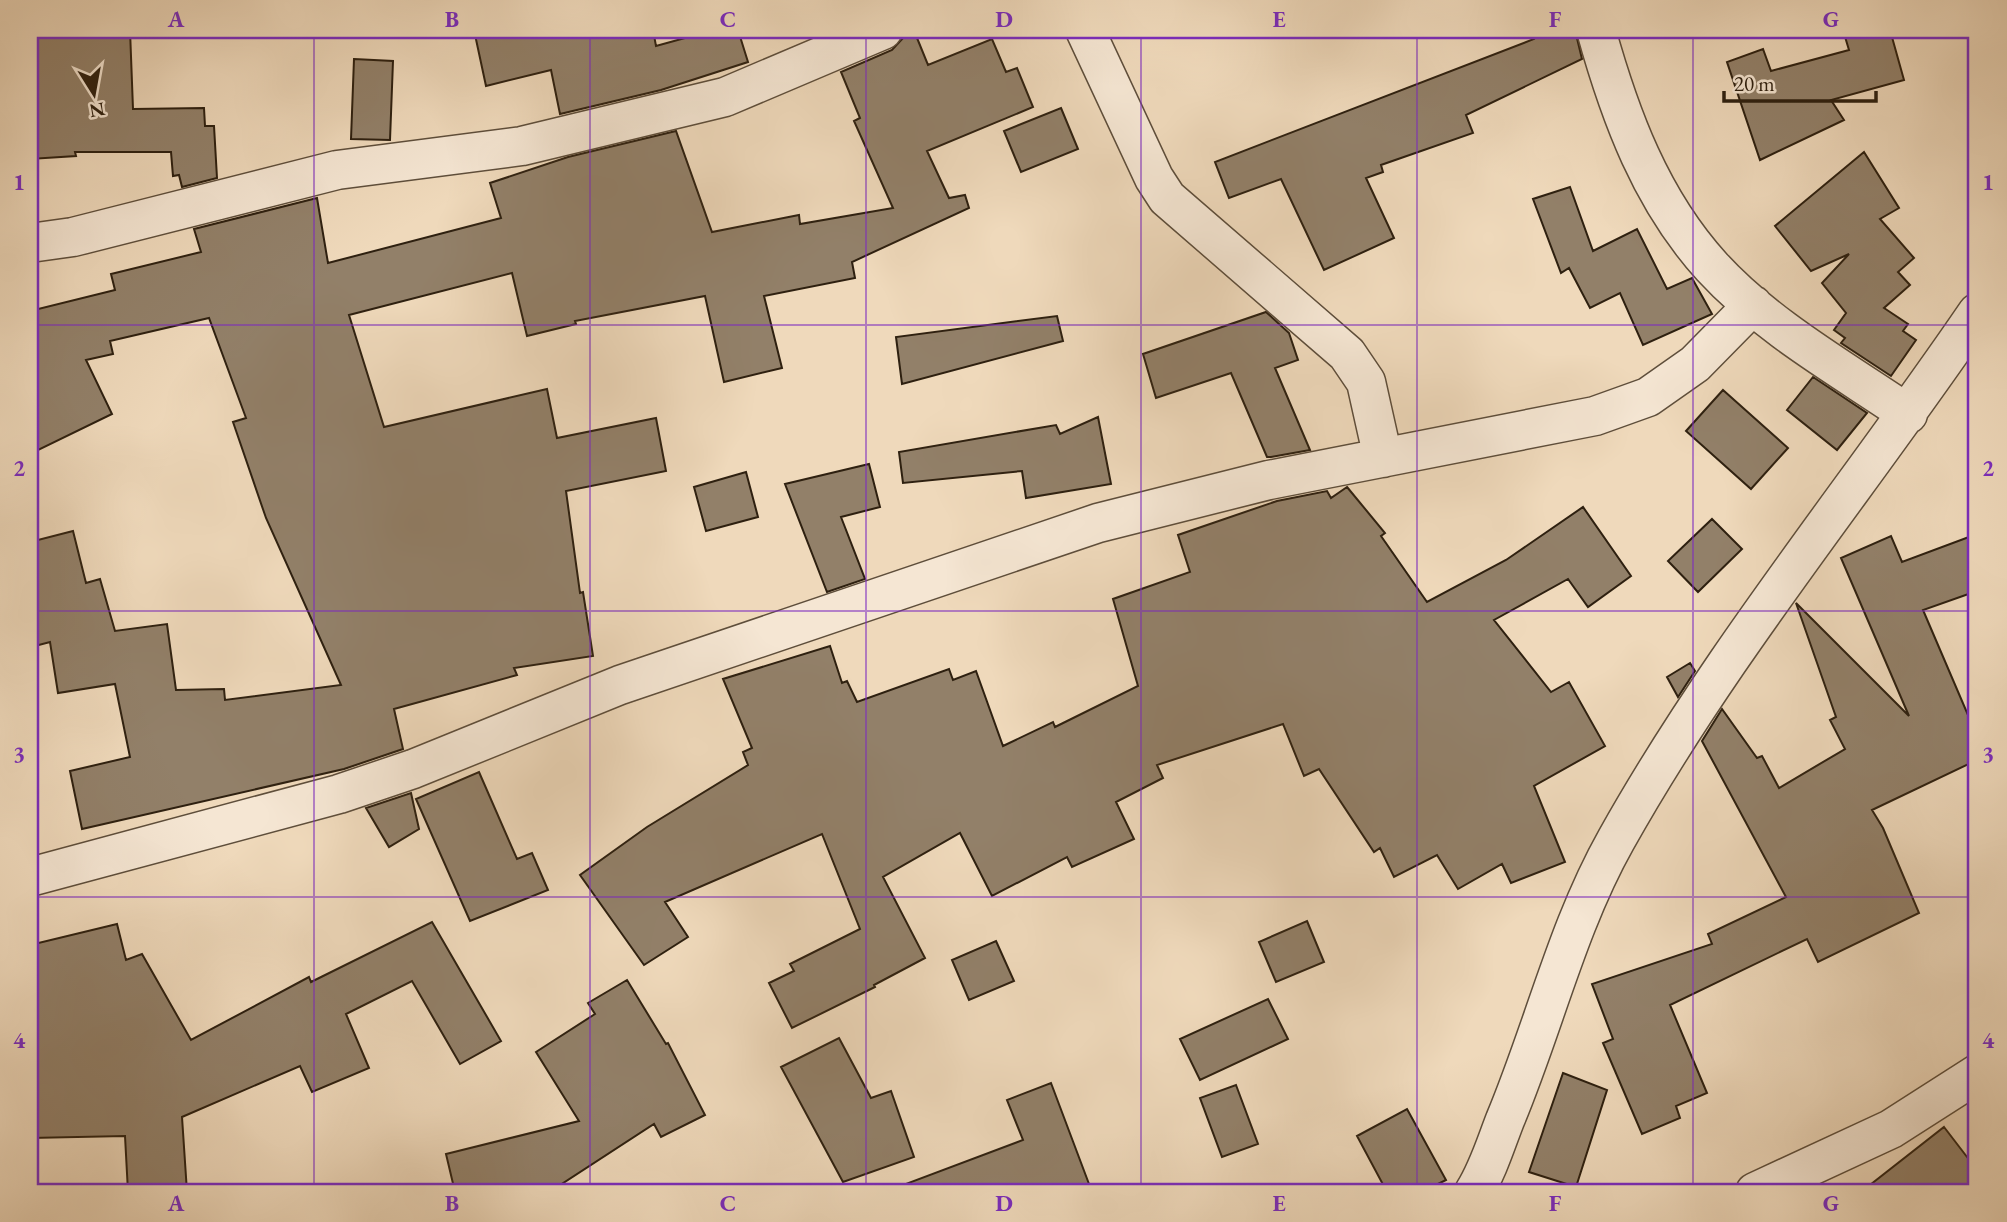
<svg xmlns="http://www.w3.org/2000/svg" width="2007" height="1222" viewBox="0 0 2007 1222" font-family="'EB Garamond',serif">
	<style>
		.building { fill: #928069; stroke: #2e2010; stroke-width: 2 }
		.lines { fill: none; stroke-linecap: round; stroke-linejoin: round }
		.minor-casing { stroke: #5e4e3b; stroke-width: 41 }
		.minor { stroke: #f5e6d3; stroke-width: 38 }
		.grid { fill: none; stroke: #7b2cbf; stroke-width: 2; stroke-opacity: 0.55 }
		.neatline { fill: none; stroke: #7b2cbf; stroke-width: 2.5 }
		.grid-label { font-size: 23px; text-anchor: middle; font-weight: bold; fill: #7b2cbf }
	</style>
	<rect width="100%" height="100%" fill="#efd9bb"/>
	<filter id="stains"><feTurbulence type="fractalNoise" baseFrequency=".00286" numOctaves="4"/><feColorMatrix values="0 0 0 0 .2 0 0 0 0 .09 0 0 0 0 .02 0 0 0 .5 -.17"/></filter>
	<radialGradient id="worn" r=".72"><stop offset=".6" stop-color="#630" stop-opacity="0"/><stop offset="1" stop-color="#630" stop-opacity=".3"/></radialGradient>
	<!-- building -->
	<path class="building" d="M 30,30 L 130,30 L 133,109 L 204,108 L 205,126 L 214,126 L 217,178 L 182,187 L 179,175 L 173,176 L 171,152 L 75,152 L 76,156 L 30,159 Z
		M 474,30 L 653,30 L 656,46 L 714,30 L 738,30 L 748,62 L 661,90 L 560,114 L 551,70 L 486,86 Z
		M 1532,30 L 1575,30 L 1582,59 L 1466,115 L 1473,133 L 1381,165 L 1383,172 L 1366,178 L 1394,238 L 1324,270 L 1281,179 L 1229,198 L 1215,162 L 1534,39 Z
		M 1843,30 L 1890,30 L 1904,80 L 1831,100 L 1844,120 L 1760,160 L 1727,62 L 1763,49 L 1771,71 L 1849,50 Z
		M 915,33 L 928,65 L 992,39 L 1006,72 L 1017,68 L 1033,107 L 927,151 L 949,198 L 965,195 L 969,208 L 852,262 L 855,278 L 764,296 L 782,368 L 724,382 L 705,296 L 575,321 L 576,324 L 527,336 L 512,273 L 349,315 L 384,427 L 547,389 L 557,438 L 656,418 L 666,471 L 566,491 L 580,593 L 583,592 L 593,656 L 514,668 L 517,675 L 394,709 L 403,749 L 344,769 L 82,829 L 70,771 L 130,757 L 115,684 L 58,693 L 50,642 L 35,646 L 30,623 L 30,542 L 73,531 L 86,583 L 100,579 L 115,631 L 167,624 L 176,690 L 224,689 L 225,700 L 341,685 L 266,518 L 233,422 L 246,418 L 209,318 L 110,341 L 113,354 L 86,360 L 112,414 L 30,454 L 30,311 L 115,290 L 111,274 L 201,252 L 194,229 L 317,198 L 328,263 L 501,218 L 490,183 L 568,157 L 676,131 L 712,232 L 799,215 L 800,224 L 893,208 L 854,121 L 860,118 L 841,72 L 892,50 L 903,38 Z
		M 354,59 L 393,61 L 390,140 L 351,139 Z
		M 1061,108 L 1078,149 L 1021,172 L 1004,131 Z
		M 1864,152 L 1899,208 L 1880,219 L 1914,258 L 1898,272 L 1910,285 L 1884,308 L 1908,324 L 1903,331 L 1916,340 L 1891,376 L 1841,343 L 1845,338 L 1834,330 L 1846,313 L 1822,283 L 1849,254 L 1811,271 L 1775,226 Z
		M 1570,187 L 1593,251 L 1637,229 L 1667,289 L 1692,278 L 1712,314 L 1643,345 L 1620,293 L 1590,308 L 1569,268 L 1561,273 L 1533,199 Z
		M 1266,312 L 1289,333 L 1298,360 L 1275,368 L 1310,450 L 1271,457 L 1267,457 L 1231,373 L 1156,398 L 1143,354 Z
		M 1057,316 L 1063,341 L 902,384 L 896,337 Z
		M 1813,377 L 1867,413 L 1837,450 L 1787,410 Z
		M 1723,390 L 1788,448 L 1751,489 L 1686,431 Z
		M 1098,417 L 1111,484 L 1026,498 L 1022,471 L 903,483 L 899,452 L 1056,425 L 1060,434 Z
		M 869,464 L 880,507 L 841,517 L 865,579 L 827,592 L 785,484 Z
		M 746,472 L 758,517 L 706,531 L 694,487 Z
		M 1347,487 L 1385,533 L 1381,536 L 1427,602 L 1506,560 L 1583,507 L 1631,576 L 1588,607 L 1568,579 L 1494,620 L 1551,692 L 1569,682 L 1605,746 L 1534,786 L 1565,862 L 1511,883 L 1502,864 L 1458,889 L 1437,855 L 1394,877 L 1380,848 L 1374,852 L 1319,769 L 1304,776 L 1283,724 L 1157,765 L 1163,778 L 1116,802 L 1134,839 L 1072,867 L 1067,857 L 992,896 L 960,833 L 883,877 L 925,958 L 874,985 L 875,987 L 792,1028 L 769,983 L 794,971 L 790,964 L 860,929 L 822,834 L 665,902 L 688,937 L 644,965 L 580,875 L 647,827 L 748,765 L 743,752 L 752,748 L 723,679 L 830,646 L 842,683 L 847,681 L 857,702 L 949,669 L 953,680 L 976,671 L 1003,746 L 1053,722 L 1055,727 L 1138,686 L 1113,599 L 1190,572 L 1178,535 L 1277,501 L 1327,491 L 1331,498 Z
		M 1712,519 L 1742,549 L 1698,592 L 1668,561 Z
		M 1977,534 L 1977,591 L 1923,610 L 1977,736 L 1977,760 L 1872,810 L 1883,828 L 1919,913 L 1818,962 L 1807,939 L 1670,1005 L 1707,1093 L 1676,1106 L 1680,1118 L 1642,1134 L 1603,1043 L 1613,1039 L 1592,984 L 1712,944 L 1708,934 L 1786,897 L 1702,741 L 1722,709 L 1757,758 L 1762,756 L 1779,788 L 1845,749 L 1830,720 L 1836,717 L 1796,603 L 1909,716 L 1841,558 L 1891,536 L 1902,562 Z
		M 1690,663 L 1695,671 L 1678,697 L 1667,677 Z
		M 479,772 L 517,859 L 532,853 L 548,890 L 470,921 L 416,799 Z
		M 411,793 L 419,829 L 389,847 L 366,808 Z
		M 1307,921 L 1324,962 L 1276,982 L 1259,942 Z
		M 432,922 L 501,1041 L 460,1064 L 412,981 L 346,1014 L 369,1068 L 312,1092 L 300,1066 L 182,1117 L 187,1192 L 128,1192 L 125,1136 L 30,1138 L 30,945 L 117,924 L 126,960 L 142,954 L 191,1040 L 309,977 L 311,982 Z
		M 996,941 L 1014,981 L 969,1000 L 952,960 Z
		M 627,980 L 666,1044 L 668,1043 L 705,1115 L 661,1137 L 654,1124 L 557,1187 L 536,1192 L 455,1192 L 446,1154 L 579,1121 L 536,1052 L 595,1014 L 588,1003 Z
		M 1268,999 L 1288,1039 L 1200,1080 L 1180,1039 Z
		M 839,1038 L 871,1098 L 891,1091 L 914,1157 L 843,1182 L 781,1067 Z
		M 1563,1073 L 1607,1090 L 1576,1187 L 1529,1172 Z
		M 1051,1083 L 1092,1192 L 896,1192 L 895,1188 L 1023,1140 L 1007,1100 Z
		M 1236,1085 L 1258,1144 L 1222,1157 L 1200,1098 Z
		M 1407,1109 L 1446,1180 L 1422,1192 L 1387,1192 L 1357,1136 Z
		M 1944,1127 L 1977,1170 L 1977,1192 L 1861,1192 Z"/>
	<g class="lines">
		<defs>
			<path id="minor" d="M 1085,30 L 1154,178 L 1167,198 L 1347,354 L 1366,382 L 1383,458
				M 1596,30 C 1620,116 1651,200 1712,267 C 1767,327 1842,369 1908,414
				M 30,243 L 73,237 L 337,170 L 522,146 L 725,97 L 883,30
				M 30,877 L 339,794 L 413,769 L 620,685 L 1098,523 L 1269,480 L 1595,416 L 1648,397 L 1695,364 L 1753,305
				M 1474,1192 C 1488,1170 1496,1143 1505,1120 C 1544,1027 1567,927 1616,840 C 1720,654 1857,489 1977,313
				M 1755,1192 L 1891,1129 L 1977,1074"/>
		</defs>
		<!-- minor casing -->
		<use href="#minor" class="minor-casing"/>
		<!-- minor -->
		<use href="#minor" class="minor"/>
	</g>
	<!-- grid -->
	<path class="grid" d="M 314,30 L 314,1192M 590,30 L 590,1192M 866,30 L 866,1192M 1141,30 L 1141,1192M 1417,30 L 1417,1192M 1693,30 L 1693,1192M 30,325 L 1977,325M 30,611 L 1977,611M 30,897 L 1977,897"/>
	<!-- margin -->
	<rect width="2007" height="1222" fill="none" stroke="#efd9bb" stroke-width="77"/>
	<!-- north arrow -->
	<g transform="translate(94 94) rotate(169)" stroke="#f5e6d3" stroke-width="5" paint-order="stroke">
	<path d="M0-5L12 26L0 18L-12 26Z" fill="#2e2010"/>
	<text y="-10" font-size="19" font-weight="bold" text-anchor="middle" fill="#2e2010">N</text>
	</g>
	<!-- scale -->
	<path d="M1724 91v10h152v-10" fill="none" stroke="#2e2010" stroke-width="3.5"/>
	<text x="1734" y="91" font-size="21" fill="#2e2010" stroke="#f5e6d3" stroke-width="5" paint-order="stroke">20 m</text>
	<rect x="38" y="38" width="1930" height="1146" class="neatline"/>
	<g class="grid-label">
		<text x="176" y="27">A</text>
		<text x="452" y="27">B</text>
		<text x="728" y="27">C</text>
		<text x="1004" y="27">D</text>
		<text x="1279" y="27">E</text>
		<text x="1555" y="27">F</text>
		<text x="1831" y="27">G</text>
		<text x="19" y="190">1</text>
		<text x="1988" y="190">1</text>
		<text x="19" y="476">2</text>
		<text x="1988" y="476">2</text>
		<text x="19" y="762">3</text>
		<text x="1988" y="762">3</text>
		<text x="19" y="1048">4</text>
		<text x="1988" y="1048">4</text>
		<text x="176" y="1211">A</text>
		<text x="452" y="1211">B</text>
		<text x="728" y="1211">C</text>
		<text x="1004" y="1211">D</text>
		<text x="1279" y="1211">E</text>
		<text x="1555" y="1211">F</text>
		<text x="1831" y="1211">G</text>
	</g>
	<rect width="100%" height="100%" filter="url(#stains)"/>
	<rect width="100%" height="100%" fill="url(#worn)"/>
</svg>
